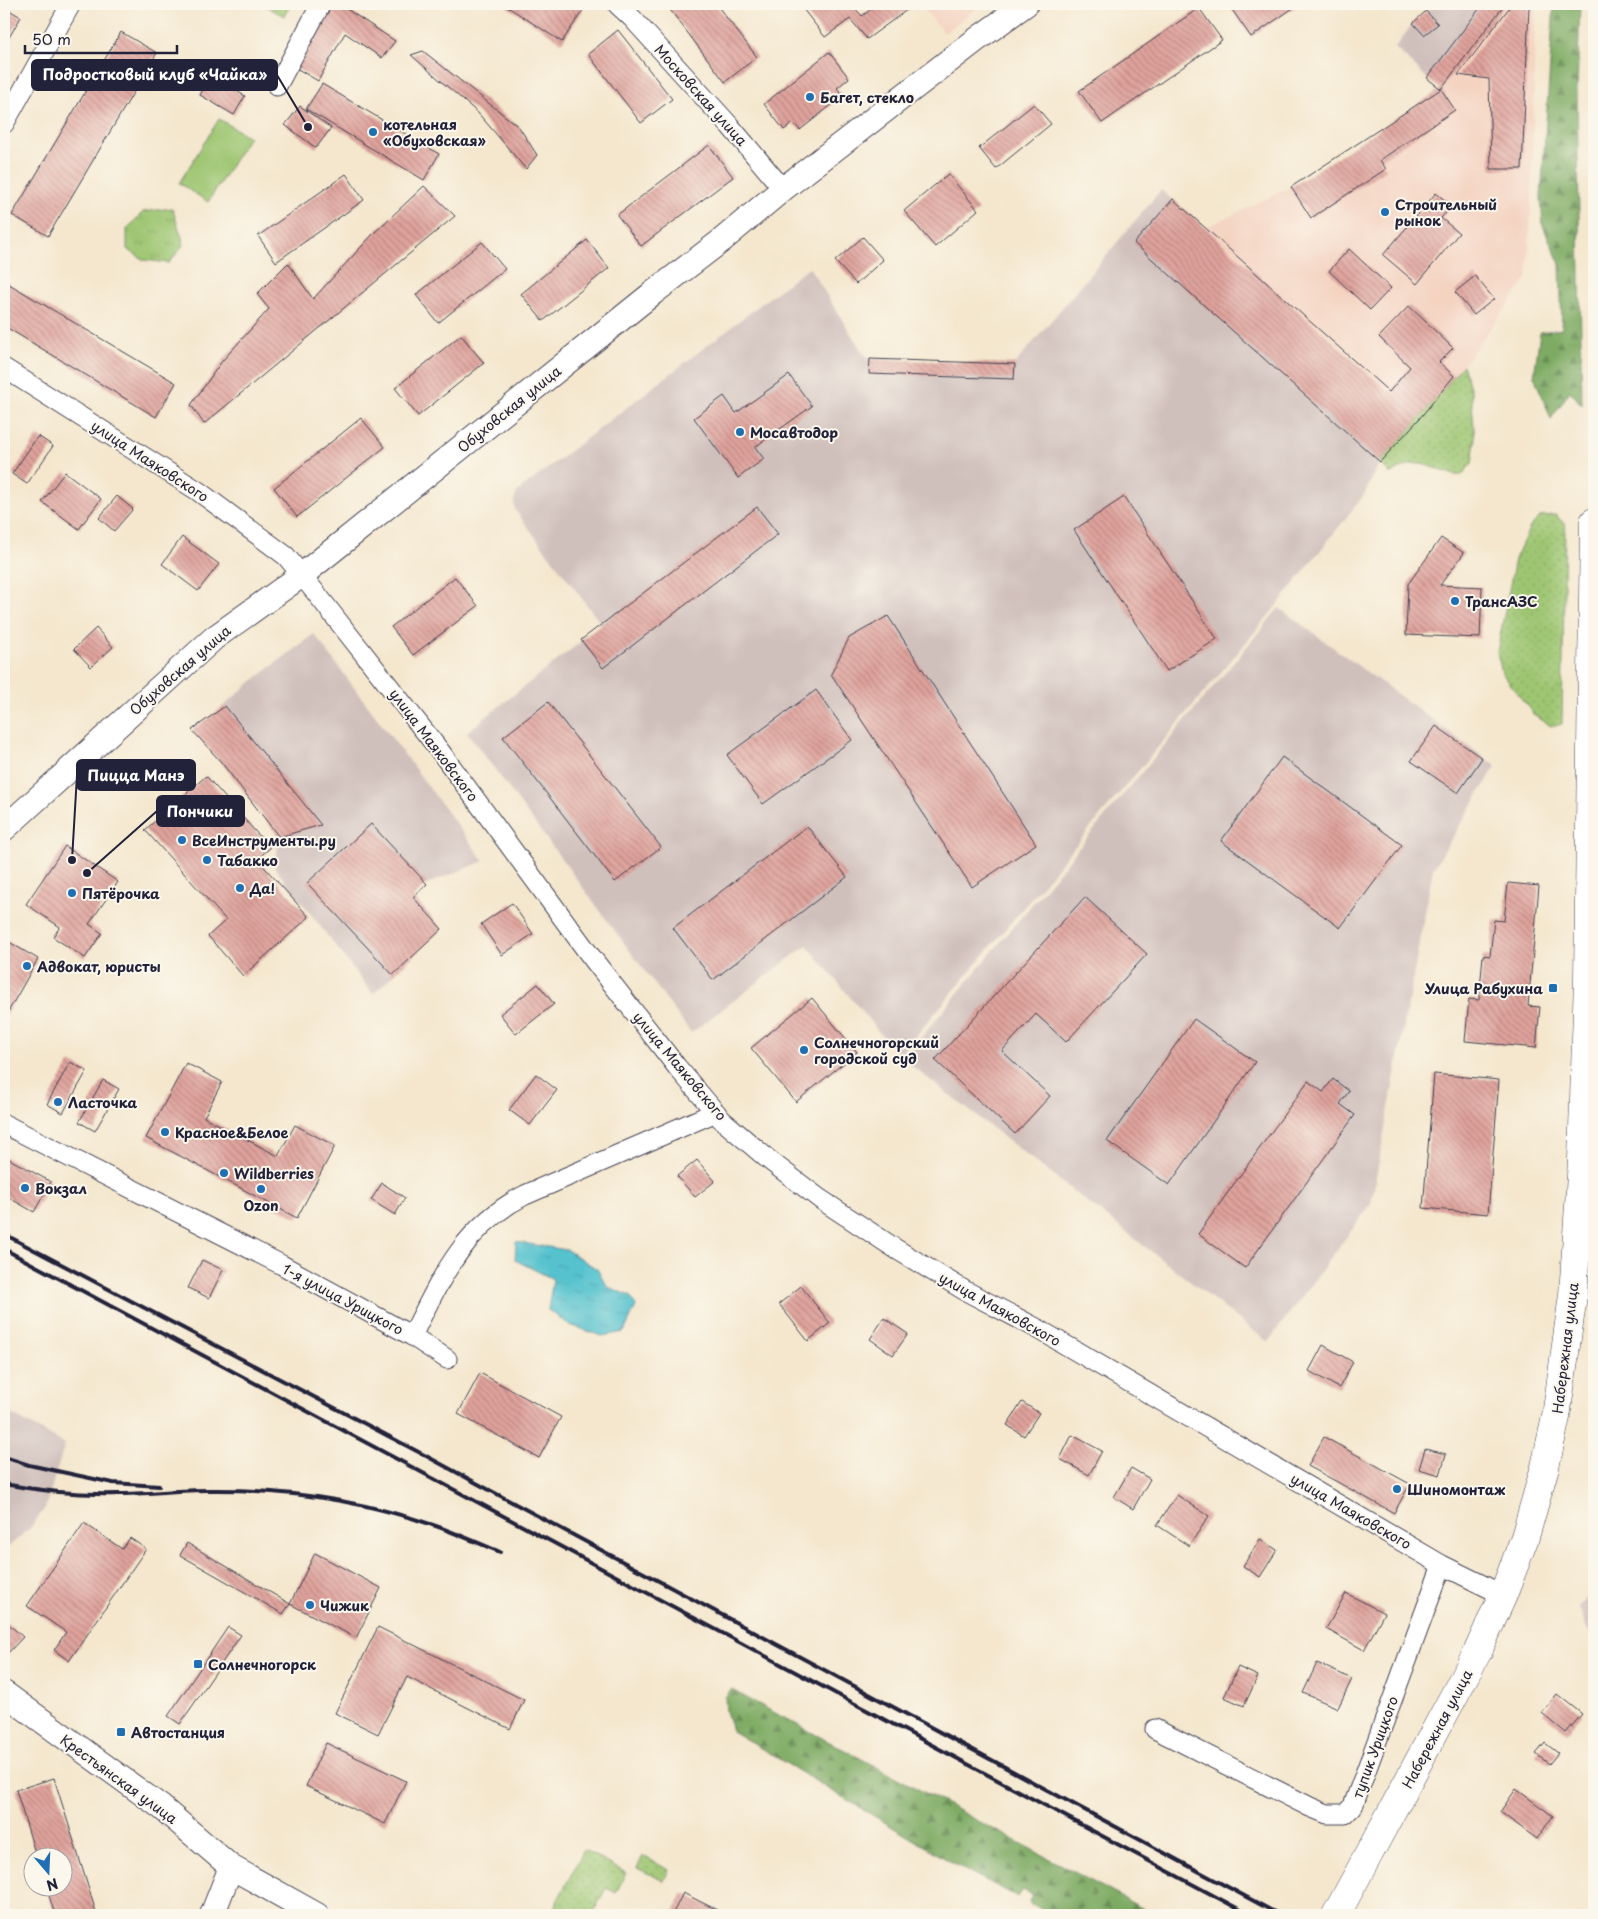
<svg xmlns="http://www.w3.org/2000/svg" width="1598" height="1919" viewBox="0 0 1598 1919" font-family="'Playpen Sans',sans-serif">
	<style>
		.built { fill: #f4d3c1 }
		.industrial { fill: #d0c0bc }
		.grass { fill: url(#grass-dots); stroke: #607456 }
		.forest { fill: url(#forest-firs); stroke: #506650 }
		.park { fill: url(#park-tufts); stroke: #607456 }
		.pitch { fill: #9ec672; stroke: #607456 }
		.water { fill: url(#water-ripples); stroke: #3c7284 }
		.building { fill: url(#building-back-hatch) }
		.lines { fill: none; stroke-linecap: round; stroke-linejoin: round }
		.minor-casing { stroke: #424051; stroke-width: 21 }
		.tertiary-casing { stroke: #424051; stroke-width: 26 }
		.primary-casing { stroke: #424051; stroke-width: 29 }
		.minor { stroke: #fff; stroke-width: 19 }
		.tertiary { stroke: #fff; stroke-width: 24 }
		.primary { stroke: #fff; stroke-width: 28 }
		.rail { stroke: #22223b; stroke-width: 4 }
		.poi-dot { fill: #1f6fb2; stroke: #fbf7ec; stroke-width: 2 }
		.labels { text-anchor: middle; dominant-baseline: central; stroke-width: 4; stroke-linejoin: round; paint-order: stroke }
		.street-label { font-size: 14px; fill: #22223b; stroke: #fbf7ec }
		.poi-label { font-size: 14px; font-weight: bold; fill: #22223b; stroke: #fbf7ec; text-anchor: start }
		.leader { fill: none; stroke: #22223b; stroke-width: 2 }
		.callout-dot { fill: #22223b; stroke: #fbf7ec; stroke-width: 2 }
		.callout { fill: #22223b; stroke: #22223b; stroke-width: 2 }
		.callout-label { font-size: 15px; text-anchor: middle; font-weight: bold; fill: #fff }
	</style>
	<defs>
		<pattern id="grass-dots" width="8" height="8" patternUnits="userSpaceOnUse" patternTransform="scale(1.25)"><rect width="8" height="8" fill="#9ec672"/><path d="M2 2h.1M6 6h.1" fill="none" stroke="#88aa64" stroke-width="1.8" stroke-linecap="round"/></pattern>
		<pattern id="forest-firs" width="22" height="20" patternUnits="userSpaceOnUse" patternTransform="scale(1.25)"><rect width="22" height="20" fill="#7eab64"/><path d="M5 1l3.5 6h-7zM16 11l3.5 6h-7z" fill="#678b54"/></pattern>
		<pattern id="park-tufts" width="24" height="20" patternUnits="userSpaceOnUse" patternTransform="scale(1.25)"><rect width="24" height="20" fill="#9ec672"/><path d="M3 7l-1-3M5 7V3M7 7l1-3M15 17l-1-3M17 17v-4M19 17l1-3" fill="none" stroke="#88aa64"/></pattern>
		<pattern id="water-ripples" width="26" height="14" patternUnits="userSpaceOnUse" patternTransform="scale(1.25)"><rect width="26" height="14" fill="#55c2ce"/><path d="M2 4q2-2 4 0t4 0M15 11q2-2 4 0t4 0" fill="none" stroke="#4aa6b2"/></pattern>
		<pattern id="building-back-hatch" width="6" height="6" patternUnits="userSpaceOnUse" patternTransform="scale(1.25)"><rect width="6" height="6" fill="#e0a39c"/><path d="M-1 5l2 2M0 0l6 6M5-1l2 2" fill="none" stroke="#b58480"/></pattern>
	</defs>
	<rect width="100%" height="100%" fill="#fbf7ec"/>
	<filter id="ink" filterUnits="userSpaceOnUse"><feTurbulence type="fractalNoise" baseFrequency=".02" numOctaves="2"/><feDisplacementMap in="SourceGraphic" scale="10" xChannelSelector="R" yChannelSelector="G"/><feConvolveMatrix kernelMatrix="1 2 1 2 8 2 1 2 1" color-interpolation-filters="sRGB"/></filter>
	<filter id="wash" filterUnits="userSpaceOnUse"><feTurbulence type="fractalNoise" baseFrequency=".0096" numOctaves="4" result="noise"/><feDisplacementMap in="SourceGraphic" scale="20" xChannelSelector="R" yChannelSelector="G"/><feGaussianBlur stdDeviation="1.12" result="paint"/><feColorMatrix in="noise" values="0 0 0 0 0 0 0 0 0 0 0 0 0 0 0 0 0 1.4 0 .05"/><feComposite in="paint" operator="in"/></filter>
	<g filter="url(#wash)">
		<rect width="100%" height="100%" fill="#f4e7ce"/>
		<!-- built -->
		<path class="built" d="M 920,4 L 982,4 L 944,33 Z
			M 1505,4 L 1531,4 L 1535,8 L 1532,194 L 1527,279 L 1463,365 L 1419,419 L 1205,228 L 1291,187 L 1441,89 Z"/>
		<!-- industrial -->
		<path class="industrial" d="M 1435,4 L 1505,4 L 1441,89 L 1427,78 L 1395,48 L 1413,23 Z
			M 1161,190 L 1419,419 L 1380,462 L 1364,495 L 1279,603 L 899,1056 L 807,945 L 691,1033 L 467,732 L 602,625 L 515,510 L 514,501 L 517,492 L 809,267 L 863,353 L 870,359 L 1015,364 Z
			M 1279,608 L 1496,766 L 1433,869 L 1371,1204 L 1268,1342 L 903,1059 Z
			M 314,634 L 484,861 L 427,884 L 413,897 L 442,929 L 373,994 L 275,868 L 279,836 L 221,762 L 192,730 L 214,714 L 250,683 Z
			M 4,1410 L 65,1444 L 45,1508 L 30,1528 L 4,1551 Z
			M 1594,1576 L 1594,1636 L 1587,1629 L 1579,1607 L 1587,1598 Z"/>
		<!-- grass -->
		<path class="grass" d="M 1463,365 L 1471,391 L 1475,441 L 1472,463 L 1462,475 C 1455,476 1449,473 1443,471 C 1417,461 1414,461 1390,474 L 1380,462 L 1419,419 Z
			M 1556,515 L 1565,525 L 1562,724 L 1551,726 L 1534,715 L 1502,673 L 1497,652 L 1515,559 L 1530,527 L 1541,516 Z
			M 584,1850 L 626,1873 L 616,1893 L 606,1888 L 592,1915 L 550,1915 Z
			M 643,1856 L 669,1870 L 664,1881 L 637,1868 Z"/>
		<!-- forest -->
		<path class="forest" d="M 1554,4 L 1580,4 L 1577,90 L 1582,405 L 1570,391 L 1551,419 L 1534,376 L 1540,332 L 1562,329 L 1560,264 L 1543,226 L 1541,197 Z
			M 732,1689 L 745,1697 L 1155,1915 L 1053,1915 L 1029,1903 L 1033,1895 L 1023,1890 L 1018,1897 L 956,1865 L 732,1731 L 726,1711 L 725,1697 Z"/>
		<!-- park -->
		<path class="park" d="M 262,4 L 291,4 L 284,16 Z
			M 172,208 L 184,244 L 169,263 L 144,260 L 127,249 L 127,229 L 143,212 Z"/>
		<!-- pitch -->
		<path class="pitch" d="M 219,119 L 249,137 L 208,202 L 179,183 Z"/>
		<!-- water -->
		<path class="water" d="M 516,1242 L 567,1250 L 597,1269 L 608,1287 L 630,1296 L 636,1306 L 624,1332 L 602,1336 L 570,1325 L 548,1310 L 553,1279 L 515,1260 Z"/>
		<g id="blocks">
			<!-- building -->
			<path class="building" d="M 332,4 L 339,4 L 395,41 L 382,58 L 345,33 L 318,81 L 296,68 Z
				M 503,4 L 573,4 L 583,10 L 562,42 Z
				M 672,4 L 716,4 L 757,57 L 725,82 L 668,7 Z
				M 799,4 L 851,4 L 862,16 L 878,4 L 915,4 L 867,39 L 850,19 L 825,37 Z
				M 1228,4 L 1299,4 L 1251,37 Z
				M 1483,4 L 1505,4 L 1441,89 L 1427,78 Z
				M 1512,4 L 1526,4 L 1529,7 L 1522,169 L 1491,169 L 1489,79 L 1458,75 Z
				M 4,7 L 21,17 L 4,46 Z
				M 1199,8 L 1222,40 L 1102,123 L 1079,91 Z
				M 1426,11 L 1438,24 L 1424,35 L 1413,23 Z
				M 618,30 L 672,99 L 641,123 L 588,54 Z
				M 121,32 L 157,53 L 48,236 L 12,215 Z
				M 423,51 L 519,127 L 537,155 L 526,169 L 478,113 L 411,55 Z
				M 829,52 L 849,78 L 837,88 L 843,96 L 800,130 L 793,123 L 784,130 L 764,104 Z
				M 211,76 L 245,96 L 234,115 L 200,95 Z
				M 322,84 L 439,154 L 424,180 L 306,109 Z
				M 1441,89 L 1455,110 L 1380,160 L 1386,169 L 1311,218 L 1291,187 Z
				M 1034,104 L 1051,124 L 996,169 L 979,148 Z
				M 300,106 L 331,128 L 316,148 L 285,125 Z
				M 709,145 L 733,177 L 641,246 L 617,215 Z
				M 346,174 L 364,200 L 276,262 L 258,236 Z
				M 948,174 L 978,210 L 935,247 L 904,211 Z
				M 424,186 L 455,216 L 204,424 L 191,405 L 222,361 L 269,309 L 257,294 L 288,263 L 313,299 L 374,233 Z
				M 1436,193 L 1452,206 L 1441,218 L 1459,233 L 1417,284 L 1383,255 Z
				M 1173,199 L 1389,392 L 1410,367 L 1379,337 L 1409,306 L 1453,348 L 1439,362 L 1454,376 L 1419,419 L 1380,462 L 1134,243 Z
				M 863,237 L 883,260 L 856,284 L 835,261 Z
				M 587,240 L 609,268 L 543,321 L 521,294 Z
				M 482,242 L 505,269 L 438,323 L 416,295 Z
				M 1349,249 L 1391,288 L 1370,310 L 1329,271 Z
				M 1475,276 L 1494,299 L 1474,315 L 1455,292 Z
				M 4,281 L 176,383 L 156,417 L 4,326 Z
				M 461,335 L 484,363 L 418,416 L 395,388 Z
				M 870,359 L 1015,364 L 1014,379 L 869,374 Z
				M 789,375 L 812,406 L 755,447 L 764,459 L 738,478 L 694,418 L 724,396 L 736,413 Z
				M 361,418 L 385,447 L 297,517 L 274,488 Z
				M 38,436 L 53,446 L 27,484 L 12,474 Z
				M 65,472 L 101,499 L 79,529 L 42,502 Z
				M 117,496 L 133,509 L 114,531 L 99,518 Z
				M 1124,497 L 1217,639 L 1167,671 L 1074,530 Z
				M 757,507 L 778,534 L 603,668 L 581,640 Z
				M 182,537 L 219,564 L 198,591 L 162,564 Z
				M 1441,538 L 1464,553 L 1440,585 L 1482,587 L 1480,638 L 1406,635 L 1408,584 Z
				M 455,577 L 478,606 L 413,655 L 391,627 Z
				M 888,616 L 1036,844 L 972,887 L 831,674 L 849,638 Z
				M 96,628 L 113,647 L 91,667 L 74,649 Z
				M 816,690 L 852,740 L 763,804 L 727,755 Z
				M 548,702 L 661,847 L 615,882 L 503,737 Z
				M 225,706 L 321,825 L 279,837 L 221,762 L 192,730 Z
				M 1436,726 L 1482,758 L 1458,793 L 1411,761 Z
				M 1282,757 L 1402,845 L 1340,928 L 1221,841 Z
				M 206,776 L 270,848 L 257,859 L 309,917 L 243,976 L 208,936 L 226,920 L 145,830 Z
				M 371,824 L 427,884 L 413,897 L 442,929 L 393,975 L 307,883 Z
				M 807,826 L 847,877 L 713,980 L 673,928 Z
				M 65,846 L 118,882 L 89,924 L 102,933 L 85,958 L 53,937 L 60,927 L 26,904 Z
				M 1508,883 L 1539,886 L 1528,1006 L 1540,1007 L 1536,1048 L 1465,1041 L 1469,999 L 1479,1000 L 1483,955 L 1490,956 L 1494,920 L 1504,921 Z
				M 1085,897 L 1147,954 L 1066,1042 L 1036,1014 L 1002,1051 L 1050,1096 L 1015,1134 L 935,1060 Z
				M 512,903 L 533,934 L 502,955 L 481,924 Z
				M 4,939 L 38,959 L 4,1019 Z
				M 538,984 L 554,1004 L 516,1034 L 500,1014 Z
				M 812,998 L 857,1052 L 796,1102 L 751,1048 Z
				M 1194,1019 L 1255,1062 L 1169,1185 L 1107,1141 Z
				M 70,1062 L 87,1071 L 63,1113 L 47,1104 Z
				M 186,1063 L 222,1082 L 204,1117 L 278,1156 L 295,1125 L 335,1146 L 297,1218 L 146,1138 Z
				M 536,1074 L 557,1090 L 530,1125 L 509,1110 Z
				M 1434,1074 L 1499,1080 L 1488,1214 L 1423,1208 Z
				M 1333,1079 L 1349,1091 L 1340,1104 L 1355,1115 L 1245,1268 L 1198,1234 L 1308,1081 L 1323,1092 Z
				M 103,1080 L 119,1089 L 95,1131 L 79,1122 Z
				M 4,1156 L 51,1182 L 34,1212 L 4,1195 Z
				M 697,1160 L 715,1181 L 695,1197 L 677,1176 Z
				M 382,1183 L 405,1198 L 395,1215 L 371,1200 Z
				M 202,1260 L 223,1270 L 209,1298 L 188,1288 Z
				M 801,1286 L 830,1323 L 808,1341 L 779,1304 Z
				M 884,1318 L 908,1334 L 893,1355 L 870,1339 Z
				M 1323,1345 L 1353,1362 L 1339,1388 L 1309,1371 Z
				M 480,1373 L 561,1417 L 539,1458 L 458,1414 Z
				M 1022,1402 L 1039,1413 L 1024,1436 L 1007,1425 Z
				M 1072,1435 L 1102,1451 L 1089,1475 L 1060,1459 Z
				M 1324,1437 L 1410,1484 L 1394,1513 L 1308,1466 Z
				M 1425,1449 L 1446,1454 L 1440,1475 L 1419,1469 Z
				M 1131,1468 L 1150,1479 L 1133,1509 L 1114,1497 Z
				M 1177,1495 L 1209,1516 L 1189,1546 L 1157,1525 Z
				M 84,1523 L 122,1549 L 130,1538 L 146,1549 L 69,1661 L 54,1650 L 66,1632 L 27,1606 Z
				M 1260,1539 L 1277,1550 L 1260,1577 L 1243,1566 Z
				M 187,1543 L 290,1604 L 283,1614 L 180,1555 Z
				M 315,1553 L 381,1588 L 356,1638 L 290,1604 Z
				M 1346,1593 L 1384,1613 L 1364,1650 L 1326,1629 Z
				M 4,1620 L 23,1637 L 8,1653 L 4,1650 Z
				M 228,1627 L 241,1635 L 180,1724 L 168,1716 Z
				M 378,1627 L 524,1700 L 510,1729 L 407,1677 L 378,1734 L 335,1713 Z
				M 1317,1663 L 1352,1679 L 1338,1708 L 1303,1693 Z
				M 1238,1667 L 1258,1676 L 1244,1706 L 1224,1697 Z
				M 1557,1694 L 1582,1714 L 1566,1733 L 1542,1713 Z
				M 326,1743 L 406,1781 L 385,1824 L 306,1786 Z
				M 1545,1743 L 1558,1753 L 1549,1764 L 1536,1754 Z
				M 54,1778 L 97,1915 L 55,1915 L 46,1886 L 62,1886 L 62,1856 L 36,1856 L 16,1790 Z
				M 1516,1789 L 1553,1816 L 1537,1839 L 1500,1812 Z
				M 683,1893 L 727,1915 L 672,1915 Z"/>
		</g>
	</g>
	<g filter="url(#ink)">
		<use href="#blocks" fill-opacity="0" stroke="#424051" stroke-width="1"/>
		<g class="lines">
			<defs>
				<path id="minor" d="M 617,4 L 632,18 L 730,126 L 783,189
					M 277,86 L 321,4
					M 4,124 L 71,4
					M 4,368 L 198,491 L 286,556 L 316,593 L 440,751 L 589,954 L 677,1067 L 722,1120 L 769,1160 L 820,1199 L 896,1249 L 964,1290 L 1040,1330 L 1442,1565 L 1503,1595
					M 4,1124 L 282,1265 L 412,1336 C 441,1278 464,1226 525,1195 L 716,1112
					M 1576,1251 L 1594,1253
					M 412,1336 L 447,1359
					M 1155,1729 L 1310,1807 L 1327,1814 L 1345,1814 L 1353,1806 L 1442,1565"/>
				<path id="tertiary" d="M 4,829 L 214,638 L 302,575 L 653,293 L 721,241 L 783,189 L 976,40 L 1026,4
					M 4,1693 L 161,1807 L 231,1867 L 317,1915
					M 212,1915 L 231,1867"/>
				<path id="primary" d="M 1336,1915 L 1477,1653 L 1503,1595 L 1525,1537 L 1545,1467 L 1556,1417 L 1573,1295 L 1582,1160 L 1588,979 L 1594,522"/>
			</defs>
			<!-- minor casing -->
			<use href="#minor" class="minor-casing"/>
			<!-- tertiary casing -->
			<use href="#tertiary" class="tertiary-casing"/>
			<!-- primary casing -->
			<use href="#primary" class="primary-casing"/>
			<!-- minor -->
			<use href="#minor" class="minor"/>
			<!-- tertiary -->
			<use href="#tertiary" class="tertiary"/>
			<!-- primary -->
			<use href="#primary" class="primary"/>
			<!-- rail -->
			<path class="rail" d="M 4,1234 L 428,1457 L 1280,1915
				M 4,1249 L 1250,1915
				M 4,1457 L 29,1465 L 113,1483 L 159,1486
				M 4,1484 C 40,1491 80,1495 117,1494 C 148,1494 178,1490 208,1490 C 284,1489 362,1501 433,1525 C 456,1533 478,1543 500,1552"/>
		</g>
	</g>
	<!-- markers -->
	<g class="poi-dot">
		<circle cx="810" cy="97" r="5"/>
		<circle cx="373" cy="132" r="5"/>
		<circle cx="1385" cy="212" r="5"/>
		<circle cx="740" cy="432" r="5"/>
		<circle cx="1455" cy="601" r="5"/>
		<circle cx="182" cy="840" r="5"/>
		<circle cx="207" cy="860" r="5"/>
		<circle cx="240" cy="888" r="5"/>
		<circle cx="72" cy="893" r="5"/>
		<circle cx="27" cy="966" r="5"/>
		<rect x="1548" y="983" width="10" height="10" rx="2.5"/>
		<circle cx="804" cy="1050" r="5"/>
		<circle cx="58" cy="1102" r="5"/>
		<circle cx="165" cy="1132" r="5"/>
		<circle cx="224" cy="1173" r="5"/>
		<circle cx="25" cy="1188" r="5"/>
		<circle cx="261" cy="1189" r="5"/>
		<circle cx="1397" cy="1489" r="5"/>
		<circle cx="310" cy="1605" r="5"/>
		<rect x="193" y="1659" width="10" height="10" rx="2.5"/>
		<rect x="116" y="1727" width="10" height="10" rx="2.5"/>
	</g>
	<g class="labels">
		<!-- street labels -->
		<g class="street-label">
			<text transform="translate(701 95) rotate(48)">Московская улица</text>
			<text transform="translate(509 409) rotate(-39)">Обуховская улица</text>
			<text transform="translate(150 461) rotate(33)">улица Маяковского</text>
			<text transform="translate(180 670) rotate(-41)">Обуховская улица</text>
			<text transform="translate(434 745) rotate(53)">улица Маяковского</text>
			<text transform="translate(680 1066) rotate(50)">улица Маяковского</text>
			<text transform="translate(343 1299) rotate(28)">1-я улица Урицкого</text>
			<text transform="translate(1000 1309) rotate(29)">улица Маяковского</text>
			<text transform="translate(1565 1348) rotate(-83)">Набережная улица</text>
			<text transform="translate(1351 1511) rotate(30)">улица Маяковского</text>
			<text transform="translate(1437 1729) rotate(-62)">Набережная улица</text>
			<text transform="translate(1375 1747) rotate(-70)">тупик Урицкого</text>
			<text transform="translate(119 1779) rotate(36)">Крестьянская улица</text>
		</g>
		<!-- poi labels -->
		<g class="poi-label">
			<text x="820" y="97">Багет, стекло</text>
			<text x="383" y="124">котельная<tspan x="383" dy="16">«Обуховская»</tspan></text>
			<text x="1395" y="204">Строительный<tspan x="1395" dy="16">рынок</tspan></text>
			<text x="750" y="432">Мосавтодор</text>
			<text x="1465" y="601">ТрансАЗС</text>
			<text x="192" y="840">ВсеИнструменты.ру</text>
			<text x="217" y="860">Табакко</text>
			<text x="250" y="888">Да!</text>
			<text x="82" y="893">Пятёрочка</text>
			<text x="37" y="966">Адвокат, юристы</text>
			<text x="1543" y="988" text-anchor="end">Улица Рабухина</text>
			<text x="814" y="1042">Солнечногорский<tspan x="814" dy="16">городской суд</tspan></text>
			<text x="68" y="1102">Ласточка</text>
			<text x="175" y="1132">Красное&amp;Белое</text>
			<text x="234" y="1173">Wildberries</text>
			<text x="35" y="1188">Вокзал</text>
			<text x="261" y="1205" text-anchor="middle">Ozon</text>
			<text x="1407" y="1489">Шиномонтаж</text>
			<text x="320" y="1605">Чижик</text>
			<text x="208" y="1664">Солнечногорск</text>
			<text x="131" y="1732">Автостанция</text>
		</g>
	</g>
	<!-- callouts -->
	<path class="leader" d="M308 127L277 75M72 860L77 775M87 873L157 811"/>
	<g class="callout-dot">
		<circle cx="308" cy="127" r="5"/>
		<circle cx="72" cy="860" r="5"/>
		<circle cx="87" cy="873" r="5"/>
	</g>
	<g class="callout">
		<rect x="32" y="60" width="245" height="30" rx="5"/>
		<rect x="77" y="760" width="118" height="30" rx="5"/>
		<rect x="157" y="796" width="87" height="30" rx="5"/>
	</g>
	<g class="callout-label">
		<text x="155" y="80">Подростковый клуб «Чайка»</text>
		<text x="136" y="781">Пицца Манэ</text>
		<text x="200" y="817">Пончики</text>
	</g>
	<!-- margin -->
	<rect width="1598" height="1919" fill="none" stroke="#fbf7ec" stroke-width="20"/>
	<!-- north arrow -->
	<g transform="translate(48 1872) rotate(161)"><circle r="24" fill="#fbf7ec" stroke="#a4a2a5"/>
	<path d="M0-4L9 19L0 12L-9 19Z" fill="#1f6fb2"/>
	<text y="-8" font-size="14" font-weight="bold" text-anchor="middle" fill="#22223b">N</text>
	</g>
	<!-- scale -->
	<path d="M25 45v8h152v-8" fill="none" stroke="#22223b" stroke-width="2.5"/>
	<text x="32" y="45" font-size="15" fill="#22223b" stroke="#fbf7ec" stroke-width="4" paint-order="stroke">50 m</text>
</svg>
